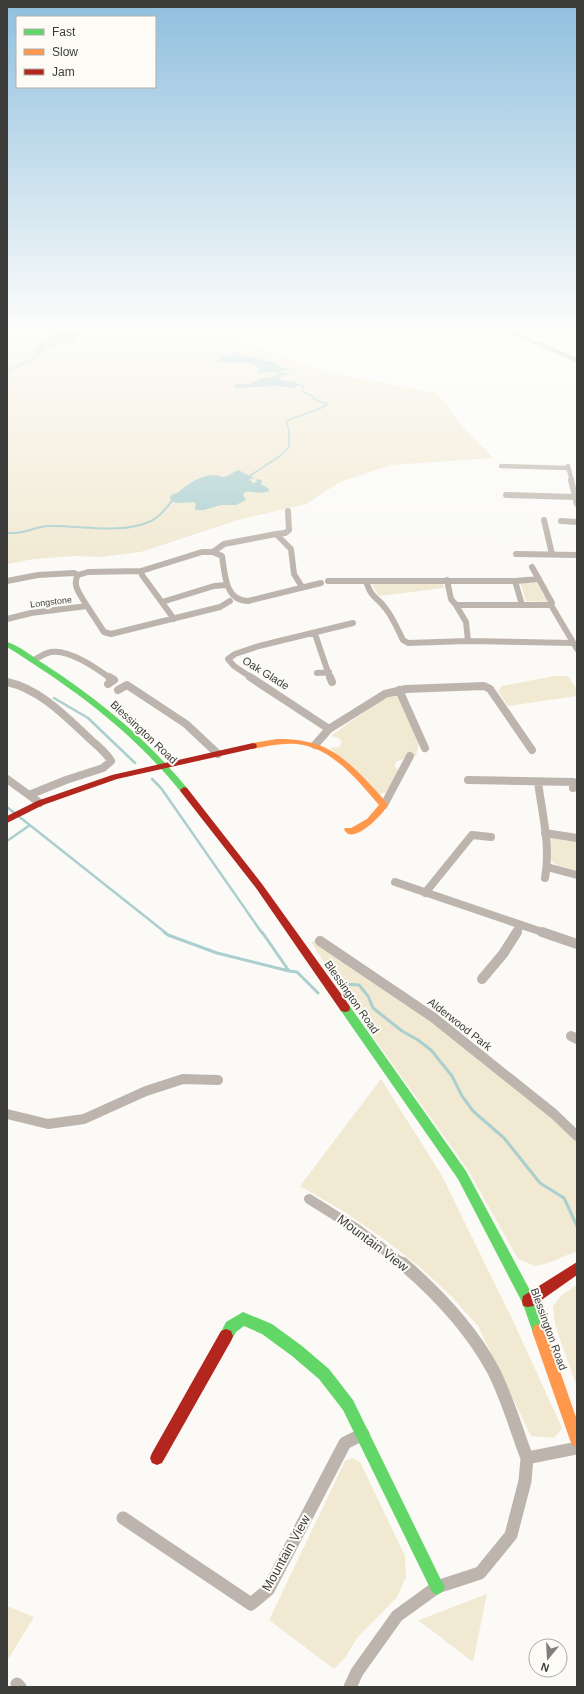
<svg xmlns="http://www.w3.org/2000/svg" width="584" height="1694" viewBox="0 0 584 1694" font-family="Arial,sans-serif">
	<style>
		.green { fill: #f1e9d2 }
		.water { fill: #abcfce }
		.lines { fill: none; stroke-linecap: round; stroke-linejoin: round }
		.stream-far3 { stroke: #abcfce; stroke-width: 1.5 }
		.stream-far2 { stroke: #abcfce; stroke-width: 2 }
		.stream-far1 { stroke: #abcfce; stroke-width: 2.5 }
		.stream { stroke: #abcfce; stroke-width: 3 }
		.street-far4 { stroke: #bdb5ad; stroke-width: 4.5 }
		.street-far3 { stroke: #bdb5ad; stroke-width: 6 }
		.street-far2 { stroke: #bdb5ad; stroke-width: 8 }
		.street-far1 { stroke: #bdb5ad; stroke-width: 10 }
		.street { stroke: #bdb5ad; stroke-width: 13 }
		.fast { fill: #63d668; fill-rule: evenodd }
		.slow { fill: #ff974d; fill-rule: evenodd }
		.jam { fill: #b3261e; fill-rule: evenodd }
		.labels { text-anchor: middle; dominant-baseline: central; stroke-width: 4; stroke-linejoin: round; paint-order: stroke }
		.far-street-label { font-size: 9px; fill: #3c3c3a; stroke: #fcfbf6 }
		.street-label { font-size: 11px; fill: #3c3c3a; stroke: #fcfbf6 }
		.near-street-label { font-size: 13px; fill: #3c3c3a; stroke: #fcfbf6 }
	</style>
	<rect width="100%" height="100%" fill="#fbfaf7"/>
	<!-- green -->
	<path class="green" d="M 7,329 L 120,329 L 133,335 L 199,334 L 234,337 L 325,372 L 437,393 L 462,426 L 493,458 L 391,465 L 340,482 L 306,504 L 238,520 L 141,552 L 101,557 L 74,556 L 34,559 L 7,564 Z
		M 520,582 L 537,583 L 548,602 L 526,601 Z
		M 373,583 L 442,583 L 444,588 L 379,596 L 373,586 Z
		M 555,676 L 568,676 L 577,690 L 577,696 L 508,706 L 498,691 L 502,686 Z
		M 398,695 L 419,742 L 416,756 L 408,757 L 396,762 L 394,766 L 397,768 L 398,772 L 386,792 L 381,794 L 375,793 L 330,748 L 339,747 L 342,743 L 339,738 L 331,736 L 381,700 Z
		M 552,836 L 577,841 L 577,871 L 557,865 L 548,858 L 548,838 Z
		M 316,940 L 433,1020 L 553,1116 L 577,1140 L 577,1251 L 548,1263 L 535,1266 L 518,1259 L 468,1170 L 359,1017 L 311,942 Z
		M 381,1079 L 441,1174 L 514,1323 L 562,1428 L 554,1438 L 531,1436 L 478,1326 L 452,1297 L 421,1268 L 385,1240 L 345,1212 L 300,1186 Z
		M 577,1285 L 577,1387 L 555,1325 L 553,1306 L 563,1294 Z
		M 353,1458 L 360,1462 L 405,1556 L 406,1577 L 397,1597 L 357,1638 L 345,1658 L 334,1669 L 269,1620 L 345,1461 Z
		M 487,1594 L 473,1662 L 418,1620 L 419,1620 Z
		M 7,1606 L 34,1617 L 7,1661 Z"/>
	<!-- water -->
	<path class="water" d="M 50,329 L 62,329 L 81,332 L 76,342 C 67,344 44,343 41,355 L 37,355 L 35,353 L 38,345 L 53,333 Z
		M 224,355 C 238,353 261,359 274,363 C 279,365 283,369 288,369 L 279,372 L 281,373 L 294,373 L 281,376 L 280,380 L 296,382 L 299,385 L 293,388 L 276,386 L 236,388 L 234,386 L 236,384 L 250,384 L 259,379 L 274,377 L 278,374 L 275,372 L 258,373 L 256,372 L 259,370 L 257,366 C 244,358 229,367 216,360 Z
		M 238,470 L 254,478 L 248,480 L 252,481 L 252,483 L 257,482 L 256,480 L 258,479 L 262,481 L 261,484 L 269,489 L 269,491 C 261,495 253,491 245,492 L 243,495 L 246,500 L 236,505 L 221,505 L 204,510 L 196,510 L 195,508 L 196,504 L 194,502 L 176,503 L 171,501 L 170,497 C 173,493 176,494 180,491 C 188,483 202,475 214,475 C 218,475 221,477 224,477 C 228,476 234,472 238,470 Z"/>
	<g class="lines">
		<!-- stream-far3 -->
		<path class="stream-far3" d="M 233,357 L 236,351 L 221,341 L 225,335 L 236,329
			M 7,371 L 37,357 L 38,353
			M 248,477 L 280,456 L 289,447 L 289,430 L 286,421 L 321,408 L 328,404 L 314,399 L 312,396 L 302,391 L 303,386 L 297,385"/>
		<!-- stream-far2 -->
		<path class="stream-far2" d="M 7,533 C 12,533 18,533 22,532 C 32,530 40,526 49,526 C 81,525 121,535 151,521 C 160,517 166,508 173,500"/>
		<!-- stream-far1 -->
		<path class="stream-far1" d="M 54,698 L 88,718 L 135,763
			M 152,779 L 161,788 L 262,933
			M 7,807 L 166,933
			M 7,841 L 30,825"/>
		<!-- stream -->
		<path class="stream" d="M 164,932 L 168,935 L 217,953 L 289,971
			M 262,932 L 289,971 L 297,972 L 318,993
			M 345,984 L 359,985 L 368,996 L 373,1008 L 402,1031 L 418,1040 L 431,1050 L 452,1076 L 462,1096 L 473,1111 L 504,1138 L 540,1183 L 564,1198 L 577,1226"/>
		<!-- street-far4 -->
		<path class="street-far4" d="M 503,329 L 577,360
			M 501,466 L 568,468
			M 568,466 L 572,481"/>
		<!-- street-far3 -->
		<path class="street-far3" d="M 571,480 L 577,504
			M 506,495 L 575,497
			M 288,511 L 289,530 L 285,533 L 276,534 L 291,549 L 294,574 L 302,587
			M 544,520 L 552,554
			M 561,521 L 577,522
			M 213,552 L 222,556 C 225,574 225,601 248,601 L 321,583
			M 516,554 L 577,555
			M 532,567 L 546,592
			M 141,571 L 142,575 L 174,619
			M 78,575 L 88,572 L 141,571 L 202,552 L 213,552 L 224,544 L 276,534
			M 447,580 L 451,599 L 456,605 L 522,605
			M 7,581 L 38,575 L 74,573 L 78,575 C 71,585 82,597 87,606 L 31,613 L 7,619
			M 328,581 L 366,581
			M 515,581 L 539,579
			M 547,594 L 552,603 L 551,605 L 577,649
			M 162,602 L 214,586 L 227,585
			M 456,605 L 466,622 L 468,641
			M 551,605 L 522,605 L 515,581 L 366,581 C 372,600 377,596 386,609 C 393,618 398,630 403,640 L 408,643 L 468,641 L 573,643
			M 87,606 L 104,632 L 111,634 L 220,607 L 230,601
			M 315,634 L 330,678
			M 34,660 C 39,657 45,653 51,652 C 69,649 96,668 110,678
			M 317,673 L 329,672
			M 252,678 L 234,666 L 228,659 L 235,654 L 259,646 L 353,623"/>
		<!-- street-far2 -->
		<path class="street-far2" d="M 250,677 L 329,729
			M 330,677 L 332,682
			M 7,682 C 40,689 66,717 90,739 C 97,746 106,752 111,761 L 103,768 L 66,780 L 29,795
			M 108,684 L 114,680 L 109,677
			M 118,690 L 127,685 L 186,724 L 218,754
			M 399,690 L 425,748
			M 315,745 L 329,729 L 385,694 L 406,689 L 484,686 L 490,689 L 532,750
			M 7,779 L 40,803
			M 468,780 L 573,782 L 573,788
			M 538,782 C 542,813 551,847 545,878
			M 384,805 L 410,756
			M 545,833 L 577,838
			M 547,867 L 577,875
			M 395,882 L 545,933
			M 425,893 L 472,835 L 491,837
			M 516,933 L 520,925"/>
		<!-- street-far1 -->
		<path class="street-far1" d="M 542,932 L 577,944
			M 320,941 L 434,1018 L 554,1114 L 577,1136
			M 482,979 L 503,954 L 517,932
			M 571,1036 L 577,1039
			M 7,1114 L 48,1124 L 84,1119 L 146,1091 L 183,1079 L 218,1080
			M 309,1199 L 357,1229 L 403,1264"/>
		<!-- street -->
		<path class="street" d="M 402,1263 C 437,1293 471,1329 493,1370 C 507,1397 516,1429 527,1458
			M 123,1518 L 251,1604 L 268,1590 L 345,1443 L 363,1434
			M 17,1684 L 20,1687
			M 350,1687 L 357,1672 L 397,1616 L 437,1587 L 480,1573 L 511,1535 L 525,1481 L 527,1458 L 577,1448"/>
		<!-- fast -->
		<path class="fast" d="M 7,642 C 20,646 33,657 44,664 C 98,699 146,738 187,788 L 188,790 L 187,792 L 181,792 C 131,730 74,689 7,647 Z
			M 345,1004 L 349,1005 L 466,1171 L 533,1296 L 546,1331 L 544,1336 L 539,1338 L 534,1336 L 523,1304 L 458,1179 L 341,1011 L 340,1008 L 341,1005 Z
			M 243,1312 L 272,1324 L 302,1346 L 329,1369 L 353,1400 L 442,1582 L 445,1587 L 442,1592 L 437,1595 L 432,1592 L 343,1410 L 319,1379 L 292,1356 L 262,1334 L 244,1326 L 236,1332 L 231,1341 L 226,1343 L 221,1341 L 219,1336 L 226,1322 Z"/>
		<!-- slow -->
		<path class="slow" d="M 277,739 C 319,739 337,750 366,780 C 373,788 382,796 388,805 C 382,815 360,838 348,834 L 344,830 L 345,828 L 351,828 L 367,819 L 379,805 C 357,780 332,747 296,744 C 282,743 267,746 253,749 L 249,746 L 253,743 Z
			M 539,1324 L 544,1326 L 546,1331 L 577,1420 L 577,1447 L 572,1445 L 570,1440 L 532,1331 L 534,1326 Z"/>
		<!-- jam -->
		<path class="jam" d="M 253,743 L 256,744 L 257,746 L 256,748 L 117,779 L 43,805 L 7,823 L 7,816 L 37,801 L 112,775 Z
			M 184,787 L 187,788 L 262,884 L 349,1005 L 350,1008 L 349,1011 L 345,1012 L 341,1011 L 256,888 L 181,792 L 180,790 Z
			M 577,1262 L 577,1275 L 533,1306 L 528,1307 L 523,1306 L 522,1301 L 523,1296 Z
			M 226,1329 L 231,1331 L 233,1336 L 231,1341 L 162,1463 L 157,1465 L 152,1463 L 150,1458 L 152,1453 L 221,1331 Z"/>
	</g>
	<!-- sky -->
	<linearGradient id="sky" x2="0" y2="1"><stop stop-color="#8fbfde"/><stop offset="0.58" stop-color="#fdfdfb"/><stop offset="1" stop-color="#fdfdfb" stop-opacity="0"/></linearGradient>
	<rect width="584" height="566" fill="url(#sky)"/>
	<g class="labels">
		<!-- far-street labels -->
		<g class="far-street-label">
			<text transform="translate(51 602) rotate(-7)">Longstone</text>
		</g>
		<!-- street labels -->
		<g class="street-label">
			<text transform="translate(266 673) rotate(32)">Oak Glade</text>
			<text transform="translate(144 732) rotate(43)">Blessington Road</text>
			<text transform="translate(352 997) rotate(55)">Blessington Road</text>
			<text transform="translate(460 1024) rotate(38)">Alderwood Park</text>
			<text transform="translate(549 1329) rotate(70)">Blessington Road</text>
		</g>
		<!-- near-street labels -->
		<g class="near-street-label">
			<text transform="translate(373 1243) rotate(37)">Mountain View</text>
			<text transform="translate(286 1553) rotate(-61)">Mountain View</text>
		</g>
	</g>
	<!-- border -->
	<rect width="584" height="1694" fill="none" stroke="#3c3c3a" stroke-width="16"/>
	<!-- legend -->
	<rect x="16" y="16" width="140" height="72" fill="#fcfbf6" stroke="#afafab"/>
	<rect x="24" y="29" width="20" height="6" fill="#63d668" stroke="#afafab"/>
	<text x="52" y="36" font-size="12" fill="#3c3c3a">Fast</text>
	<rect x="24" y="49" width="20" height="6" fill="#ff974d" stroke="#afafab"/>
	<text x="52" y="56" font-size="12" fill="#3c3c3a">Slow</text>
	<rect x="24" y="69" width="20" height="6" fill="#b3261e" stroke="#afafab"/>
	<text x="52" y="76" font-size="12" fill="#3c3c3a">Jam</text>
	<!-- north arrow -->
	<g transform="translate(548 1658) rotate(198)"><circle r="19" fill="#fcfbf6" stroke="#afafab"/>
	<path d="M0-3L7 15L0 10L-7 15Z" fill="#7f7e7c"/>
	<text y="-6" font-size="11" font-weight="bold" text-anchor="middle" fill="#3c3c3a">N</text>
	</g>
</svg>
